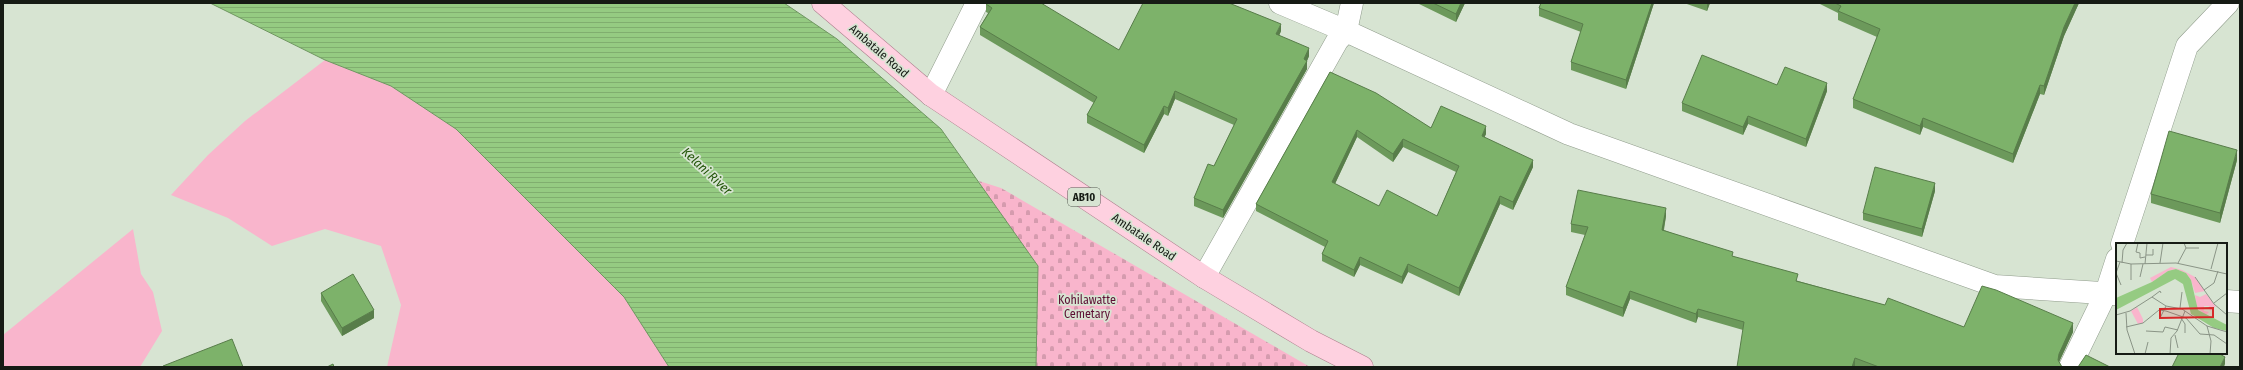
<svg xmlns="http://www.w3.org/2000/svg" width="2243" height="370" viewBox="0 0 2243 370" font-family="'Fira Sans Condensed',sans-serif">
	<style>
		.grass { fill: #f9b5cc }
		.cemetery { fill: url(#cemetery-stones) }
		.water { fill: url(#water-rules); stroke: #6f9661 }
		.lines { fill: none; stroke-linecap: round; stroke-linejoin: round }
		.street-casing { stroke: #909c8c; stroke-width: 23 }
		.primary-casing { stroke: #ac7e8c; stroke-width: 23 }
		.street { stroke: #fff; stroke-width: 22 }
		.primary { stroke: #fed1e0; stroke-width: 22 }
		.wall { fill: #6c995b; fill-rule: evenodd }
		.shaded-wall { fill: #587d4a }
		.building { fill: #7db26a; stroke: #587d4a; fill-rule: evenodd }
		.labels { text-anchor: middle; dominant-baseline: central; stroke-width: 3.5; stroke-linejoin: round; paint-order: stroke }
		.shield { fill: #d7e4d2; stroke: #50574e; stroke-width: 1 }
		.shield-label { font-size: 11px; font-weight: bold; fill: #161b15 }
		.street-label { font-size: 12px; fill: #161b15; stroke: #d7e4d2 }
		.park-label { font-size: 12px; fill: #5d0e33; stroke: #d7e4d2 }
		.water-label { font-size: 13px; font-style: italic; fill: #235509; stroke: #d7e4d2 }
		.inset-road { fill: none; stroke: #8a9486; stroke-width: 1 }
		.view { fill: #d62828; fill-opacity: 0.15; stroke: #d62828; stroke-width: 2 }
		.inset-edge { fill: none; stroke: #161b15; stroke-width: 2 }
	</style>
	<defs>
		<pattern id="cemetery-stones" width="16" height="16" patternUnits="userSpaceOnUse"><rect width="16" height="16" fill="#f9b5cc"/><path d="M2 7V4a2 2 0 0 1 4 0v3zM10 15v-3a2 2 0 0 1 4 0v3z" fill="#d59bae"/></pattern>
		<pattern id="water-rules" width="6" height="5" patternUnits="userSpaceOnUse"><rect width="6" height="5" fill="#95cb82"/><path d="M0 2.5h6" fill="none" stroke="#80ae6f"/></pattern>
	</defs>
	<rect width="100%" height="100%" fill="#d7e4d2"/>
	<!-- grass -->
	<path class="grass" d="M 325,60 L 391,86 L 456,129 L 624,297 L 669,367 L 387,367 L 401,305 L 381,246 L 325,229 L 272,246 L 228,218 L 171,195 L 208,155 L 245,121 Z
		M 133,229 L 141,274 L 153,292 L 162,331 L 140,367 L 3,367 L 3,335 Z"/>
	<!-- cemetery -->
	<path class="cemetery" d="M 979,181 L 1001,188 L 1310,367 L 1027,367 L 1027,273 Z"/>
	<!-- water -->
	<path class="water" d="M 210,3 L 784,3 L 837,39 L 941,129 L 1038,266 L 1036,367 L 669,367 L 624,297 L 456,129 L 391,86 L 325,60 Z"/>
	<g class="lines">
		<defs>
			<path id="street" d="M 1280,3 L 1346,31 L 1569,134 L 1995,286 L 2117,294
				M 931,95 L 977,3
				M 2122,244 L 2187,46 L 2228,3
				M 1204,277 L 1337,41 L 1346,31 L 1352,3
				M 2226,301 L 2240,302
				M 2070,367 L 2106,293 L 2117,259"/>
			<path id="primary" d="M 823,3 L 931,95 L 1204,277 L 1311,341 L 1362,367"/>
		</defs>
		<!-- street casing -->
		<use href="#street" class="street-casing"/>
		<!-- primary casing -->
		<use href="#primary" class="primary-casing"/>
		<!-- street -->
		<use href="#street" class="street"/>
		<!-- primary -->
		<use href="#primary" class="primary"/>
	</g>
	<!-- wall -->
	<path class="wall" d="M 1417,3 L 1465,3 L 1456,22 Z
		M 1541,3 L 1654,3 L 1626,89 L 1571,70 L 1571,62 L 1581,32 L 1539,16 L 1539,8 Z
		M 1684,3 L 1710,3 L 1707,11 Z
		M 1818,3 L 2079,3 L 2064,36 L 2044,95 L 2040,94 L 2013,163 L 1923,127 L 1920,135 L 1853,108 L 1853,99 L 1877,37 L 1838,20 L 1838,13 Z
		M 986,4 L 1119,50 L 1281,31 L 1279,36 L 1309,56 L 1307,61 L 1307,69 L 1223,218 L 1194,206 L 1194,198 L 1214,166 L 1234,125 L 1175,99 L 1168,116 L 1164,114 L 1144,153 L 1087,123 L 1087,115 L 1094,103 L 980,35 L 980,27 L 988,13 L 986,12 Z
		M 1330,72 L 1431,128 L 1486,134 L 1484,137 L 1533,167 L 1513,210 L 1500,204 L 1459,296 L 1408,272 L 1402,284 L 1360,265 L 1354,277 L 1322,261 L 1322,254 L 1325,247 L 1256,211 L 1256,204 ZM 1357,137 L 1393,162 L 1403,147 L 1456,172 L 1437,216 L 1379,206 L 1335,184 Z
		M 1777,85 L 1827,91 L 1806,147 L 1748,124 L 1743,135 L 1682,111 L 1682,103 Z
		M 2237,160 L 2220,223 L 2151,203 L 2151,194 Z
		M 1935,191 L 1922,237 L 1863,220 L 1863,213 Z
		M 1666,216 L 1664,230 L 1798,281 L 1964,327 L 2073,332 L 2059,362 L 2062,367 L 1857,367 L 1743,330 L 1698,317 L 1696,323 L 1630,299 L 1623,317 L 1566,295 L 1566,287 L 1585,235 L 1571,232 L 1571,224 Z
		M 321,293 L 374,318 L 342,336 L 321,301 Z"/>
	<!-- shaded-wall -->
	<path class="shaded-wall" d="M 1461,3 L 1465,3 L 1456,22 L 1456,14 Z
		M 1652,3 L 1654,3 L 1626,89 L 1626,80 Z
		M 1707,3 L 1710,3 L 1707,11 Z
		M 2075,3 L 2079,3 L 2064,36 L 2044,95 L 2044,86 L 2064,27 Z
		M 1281,24 L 1281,31 L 1276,42 L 1276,34 Z
		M 1309,48 L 1309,56 L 1306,63 L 1307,61 L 1307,69 L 1223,218 L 1223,210 L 1304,59 Z
		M 1827,83 L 1827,91 L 1806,147 L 1806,139 Z
		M 2040,85 L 2040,94 L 2013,163 L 2013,154 Z
		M 1175,91 L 1175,99 L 1168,116 L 1168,108 Z
		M 1164,106 L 1164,114 L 1144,153 L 1144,145 Z
		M 1748,116 L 1748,124 L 1743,135 L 1743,127 Z
		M 1923,118 L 1923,127 L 1920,135 L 1920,126 Z
		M 1486,126 L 1486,134 L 1482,143 L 1482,136 Z
		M 1357,130 L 1357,137 L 1332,190 L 1332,182 Z
		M 1403,139 L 1403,147 L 1393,162 L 1393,154 Z
		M 2237,150 L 2237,160 L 2220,223 L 2220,213 Z
		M 1533,160 L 1533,167 L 1513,210 L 1513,202 Z
		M 1935,183 L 1935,191 L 1922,237 L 1922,229 Z
		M 1500,196 L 1500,204 L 1459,296 L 1459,288 Z
		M 1666,208 L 1666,216 L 1662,238 L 1662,230 Z
		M 1360,257 L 1360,265 L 1354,277 L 1354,270 Z
		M 1408,264 L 1408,272 L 1402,284 L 1402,277 Z
		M 1630,291 L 1630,299 L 1623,317 L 1623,308 Z
		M 1698,309 L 1698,317 L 1696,323 L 1696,314 Z
		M 374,310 L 374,318 L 342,336 L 342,328 Z
		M 2073,323 L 2073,332 L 2059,362 L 2058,360 L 2059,354 Z
		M 2225,357 L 2225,364 L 2224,367 L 2220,367 Z
		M 1855,358 L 1855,367 L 1852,367 Z"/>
	<!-- building -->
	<path class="building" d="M 987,3 L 1041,3 L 1119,50 L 1143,3 L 1229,3 L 1281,24 L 1276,34 L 1309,48 L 1304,59 L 1307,61 L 1223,210 L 1194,198 L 1208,164 L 1214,166 L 1237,119 L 1175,91 L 1168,108 L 1164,106 L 1144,145 L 1087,115 L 1097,97 L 980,27 L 992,8 L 986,4 Z
		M 1433,3 L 1461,3 L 1456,14 Z
		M 1541,3 L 1652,3 L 1626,80 L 1571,62 L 1583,24 L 1539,8 Z
		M 1835,3 L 2075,3 L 2064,27 L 2044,86 L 2040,85 L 2013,154 L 1923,118 L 1920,126 L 1853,99 L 1880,29 L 1838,11 L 1841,6 Z
		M 1702,55 L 1777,85 L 1785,67 L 1827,83 L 1806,139 L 1748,116 L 1743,127 L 1682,103 Z
		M 1330,72 L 1376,93 L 1431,128 L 1441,106 L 1486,126 L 1482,136 L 1533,160 L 1513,202 L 1500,196 L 1459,288 L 1408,264 L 1402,277 L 1360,257 L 1354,270 L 1322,254 L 1328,241 L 1256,204 ZM 1357,130 L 1393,154 L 1403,139 L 1459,166 L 1437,216 L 1387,190 L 1379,206 L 1332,182 Z
		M 2169,131 L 2237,150 L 2220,213 L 2151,194 Z
		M 1875,167 L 1935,183 L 1922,229 L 1863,213 Z
		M 1578,190 L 1666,208 L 1662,230 L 1733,252 L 1732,256 L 1798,274 L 1796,281 L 1885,305 L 1888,298 L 1964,327 L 1982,286 L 1996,290 L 2073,323 L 2059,354 L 2058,360 L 2062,367 L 1879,367 L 1855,358 L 1852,367 L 1737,367 L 1744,322 L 1698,309 L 1696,314 L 1630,291 L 1623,308 L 1566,287 L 1588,227 L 1571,224 Z
		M 353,274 L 374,310 L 342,328 L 321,293 Z
		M 232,339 L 243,367 L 163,367 L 163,366 Z
		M 2179,353 L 2218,353 L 2225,357 L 2220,367 L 2172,367 Z
		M 2086,355 L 2110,367 L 2078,367 Z
		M 333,364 L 334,367 L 327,367 Z"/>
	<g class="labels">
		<!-- shield labels -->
		<rect class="shield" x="1068" y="188" width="32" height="18" rx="3"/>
		<g class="shield-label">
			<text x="1084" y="197">AB10</text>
		</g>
		<!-- street labels -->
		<g class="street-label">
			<text transform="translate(879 51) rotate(41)">Ambatale Road</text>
			<text transform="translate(1144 237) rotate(34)">Ambatale Road</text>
		</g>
		<!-- park labels -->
		<g class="park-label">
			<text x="1087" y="300">Kohilawatte<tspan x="1087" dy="14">Cemetary</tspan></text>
		</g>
		<!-- water labels -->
		<g class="water-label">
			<text transform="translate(707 171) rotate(43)">Kelani River</text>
		</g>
	</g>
	<!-- overview -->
	<g transform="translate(2116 243)">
		<rect width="111" height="111" fill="#d7e4d2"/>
		<path d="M 55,24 L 66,27 L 79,34 L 89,48 L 79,50 L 75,37 L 70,30 L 60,26 L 52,28 L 36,39 L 34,35 ZM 90,51 L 100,63 L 94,68 L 93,63 L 88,63 L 88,68 L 93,69 L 90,72 L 80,64 L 79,52 L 84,54 Z" fill="#f9b5cc"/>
		<path d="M 21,64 L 27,76 L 27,80 L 22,81 L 15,68 Z" fill="#f9b5cc"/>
		<path d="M 60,26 L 70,30 L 75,37 L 82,67 L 111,82 L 111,88 L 98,85 L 75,71 L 67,41 L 59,36 L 0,67 L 0,55 L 36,39 L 52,28 Z" fill="#95cb82"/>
		<path class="inset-road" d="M 22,0 L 20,9 L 24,10 L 24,15 L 29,14M 70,5 L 83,5M 30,12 L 37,12 L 37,6M 0,18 L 15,21 L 60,20 L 111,31M 4,19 L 0,30 L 5,42M 6,20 L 7,7 L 11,0M 44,20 L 47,0M 62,20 L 70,5 L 68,0M 15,21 L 15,37M 29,21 L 31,0M 95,26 L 102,0M 24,34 L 27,21M 79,34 L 98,61 L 111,72M 88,47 L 98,40 L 102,28M 36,54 L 44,48 L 45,50M 98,60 L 111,50M 64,65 L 66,49M 10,70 L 11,87 L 19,111M 0,72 L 14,68 L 36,54 L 50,63 L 66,66 L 91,83 L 111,89M 44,75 L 50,63M 65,75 L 69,81 L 69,90M 91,83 L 95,98 L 94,111M 10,84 L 27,80 L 43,67 L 50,68 L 70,75 L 84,91 L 98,92 L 111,101M 30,88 L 47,89 L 49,84 L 62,87M 59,92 L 62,105M 29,111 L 32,99M 54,111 L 55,95 L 61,88 L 69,68"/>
		<path class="view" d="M 97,65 L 97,74 L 44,75 L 44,66 Z"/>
		<rect width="111" height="111" class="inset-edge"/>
	</g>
	<!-- border -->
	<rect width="2243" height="370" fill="none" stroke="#161b15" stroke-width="8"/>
</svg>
